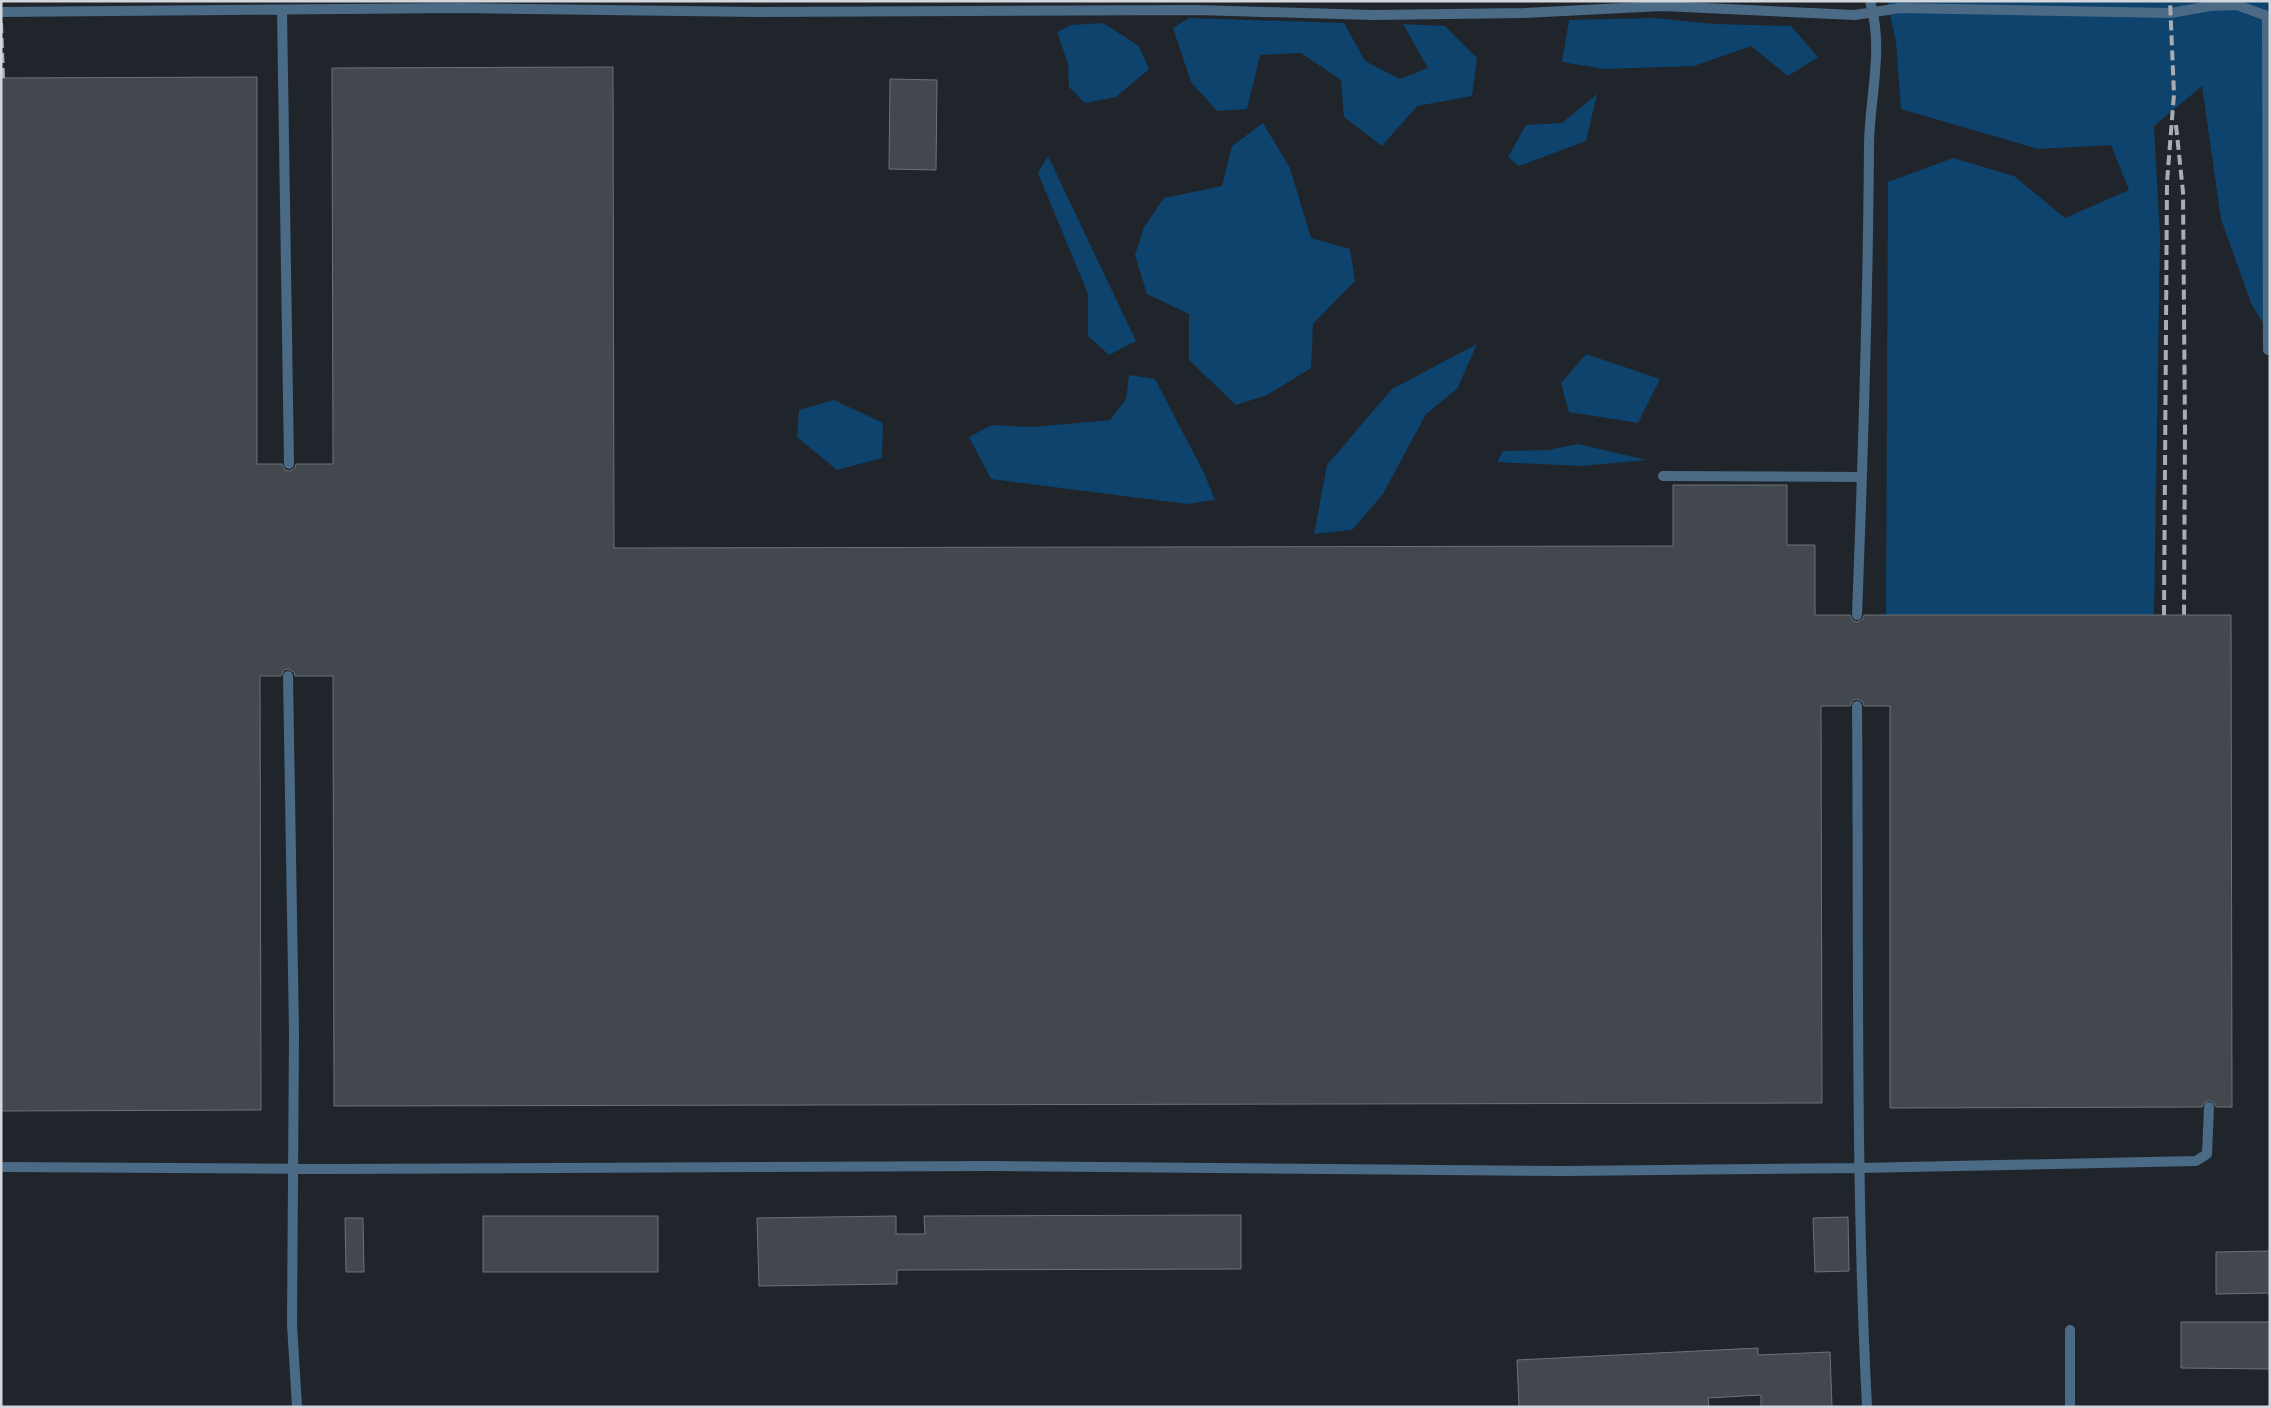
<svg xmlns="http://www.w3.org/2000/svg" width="2271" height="1408" viewBox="0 0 2271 1408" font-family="Georgia,serif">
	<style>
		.green { fill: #0d436c }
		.building { fill: #42484e; stroke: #6b7279 }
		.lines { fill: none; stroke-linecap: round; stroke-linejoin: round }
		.service { stroke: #4b6a86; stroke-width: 10 }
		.rail { stroke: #a9adb2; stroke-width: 4; stroke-dasharray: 10 5; stroke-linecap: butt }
	</style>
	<rect width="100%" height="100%" fill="#1f252b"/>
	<!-- green -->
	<path class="green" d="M 1887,1 L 2270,1 L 2270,335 L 2251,303 L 2221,219 L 2202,86 L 2154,126 L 2160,237 L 2154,615 L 1886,615 L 1888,182 L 1953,158 L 2014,176 L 2065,218 L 2129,190 L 2111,145 L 2038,149 L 1901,109 L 1896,42 Z
		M 1189,18 L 1344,23 L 1365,61 L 1400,79 L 1428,68 L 1403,24 L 1445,26 L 1477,58 L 1472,96 L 1417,106 L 1382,146 L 1344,117 L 1341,80 L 1301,53 L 1260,55 L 1247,109 L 1217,111 L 1191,82 L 1173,28 Z
		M 1653,18 L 1716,24 L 1791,26 L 1818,57 L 1788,76 L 1751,46 L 1694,66 L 1604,69 L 1562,62 L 1569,20 Z
		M 1103,23 L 1139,46 L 1149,69 L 1116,97 L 1085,103 L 1069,87 L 1068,64 L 1057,32 L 1071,25 Z
		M 1597,94 L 1586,141 L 1519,166 L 1508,157 L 1526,125 L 1562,123 Z
		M 1263,123 L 1290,168 L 1311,238 L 1350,249 L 1355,281 L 1313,324 L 1311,368 L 1267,395 L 1236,405 L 1189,360 L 1189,314 L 1147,294 L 1135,255 L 1144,227 L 1164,198 L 1222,186 L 1232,146 Z
		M 1048,156 L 1136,341 L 1109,355 L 1088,336 L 1088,294 L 1038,173 Z
		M 1477,344 L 1457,389 L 1426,414 L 1383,494 L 1352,530 L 1314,534 L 1327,465 L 1392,389 Z
		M 1586,354 L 1660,379 L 1638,423 L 1569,412 L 1561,383 Z
		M 1129,375 L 1155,379 L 1204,473 L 1215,500 L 1187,504 L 991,479 L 969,437 L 992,425 L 1032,427 L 1110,420 L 1126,399 Z
		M 834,400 L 883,423 L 882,458 L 837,470 L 797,437 L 799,410 Z
		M 1578,444 L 1647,460 L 1581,466 L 1497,462 L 1503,451 L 1548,450 Z"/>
	<!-- building -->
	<path class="building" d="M 613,67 L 614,548 L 1673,546 L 1673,485 L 1787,485 L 1787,545 L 1815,545 L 1815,615 L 1850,615 L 1853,621 L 1857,622 L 1863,619 L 1864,615 L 2231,615 L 2232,1107 L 2216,1107 L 2213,1102 L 2209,1100 L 2204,1103 L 2202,1107 L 1890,1108 L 1890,706 L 1864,706 L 1863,702 L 1857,699 L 1853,700 L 1850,706 L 1821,706 L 1822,1103 L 334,1106 L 333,676 L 295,676 L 294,672 L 288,669 L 284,670 L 281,676 L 260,676 L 261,1110 L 1,1111 L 1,78 L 257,77 L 257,464 L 282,464 L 285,470 L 290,471 L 295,468 L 296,464 L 333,464 L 332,68 Z
		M 890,79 L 937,80 L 936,170 L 889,169 Z
		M 1241,1215 L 1241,1269 L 897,1270 L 897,1284 L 759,1286 L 757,1218 L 896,1216 L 896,1234 L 925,1234 L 924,1216 Z
		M 483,1216 L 658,1216 L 658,1272 L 483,1272 Z
		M 1848,1217 L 1849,1271 L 1815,1272 L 1813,1218 Z
		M 345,1218 L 363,1218 L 364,1272 L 346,1272 Z
		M 2270,1251 L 2270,1293 L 2216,1294 L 2216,1252 Z
		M 2181,1322 L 2270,1322 L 2270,1369 L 2181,1368 Z
		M 1758,1348 L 1758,1355 L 1830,1352 L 1832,1407 L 1761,1407 L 1761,1395 L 1708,1398 L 1709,1407 L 1519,1407 L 1517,1360 Z"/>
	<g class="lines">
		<!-- service -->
		<path class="service" d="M 282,10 L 289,464
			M 1,12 L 459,8 L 758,12 L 1197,10 L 1373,15 L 1524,13 L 1662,6 L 1855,15 L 1900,8 L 2171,13 L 2210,6 L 2237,5 L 2267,16 L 2268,350
			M 1663,476 L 1862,477
			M 1857,615 C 1863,458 1868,301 1869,144 C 1870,95 1884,49 1870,1
			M 288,676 L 294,1034 L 292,1324 L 297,1407
			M 1857,706 C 1859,939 1855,1173 1867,1407
			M 1,1167 L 324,1169 L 993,1166 L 1565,1171 L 1860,1168 L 2196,1161 L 2207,1154 L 2209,1107
			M 2070,1407 L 2070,1330"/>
		<!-- rail -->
		<path class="rail" d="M 1,23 L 3,78
			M 2176,125 L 2183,192 L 2185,430 L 2184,615
			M 2164,615 L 2167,182 L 2174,94 L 2170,1"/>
	</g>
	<!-- border -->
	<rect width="2271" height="1408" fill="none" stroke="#d3d7db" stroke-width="5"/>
</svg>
